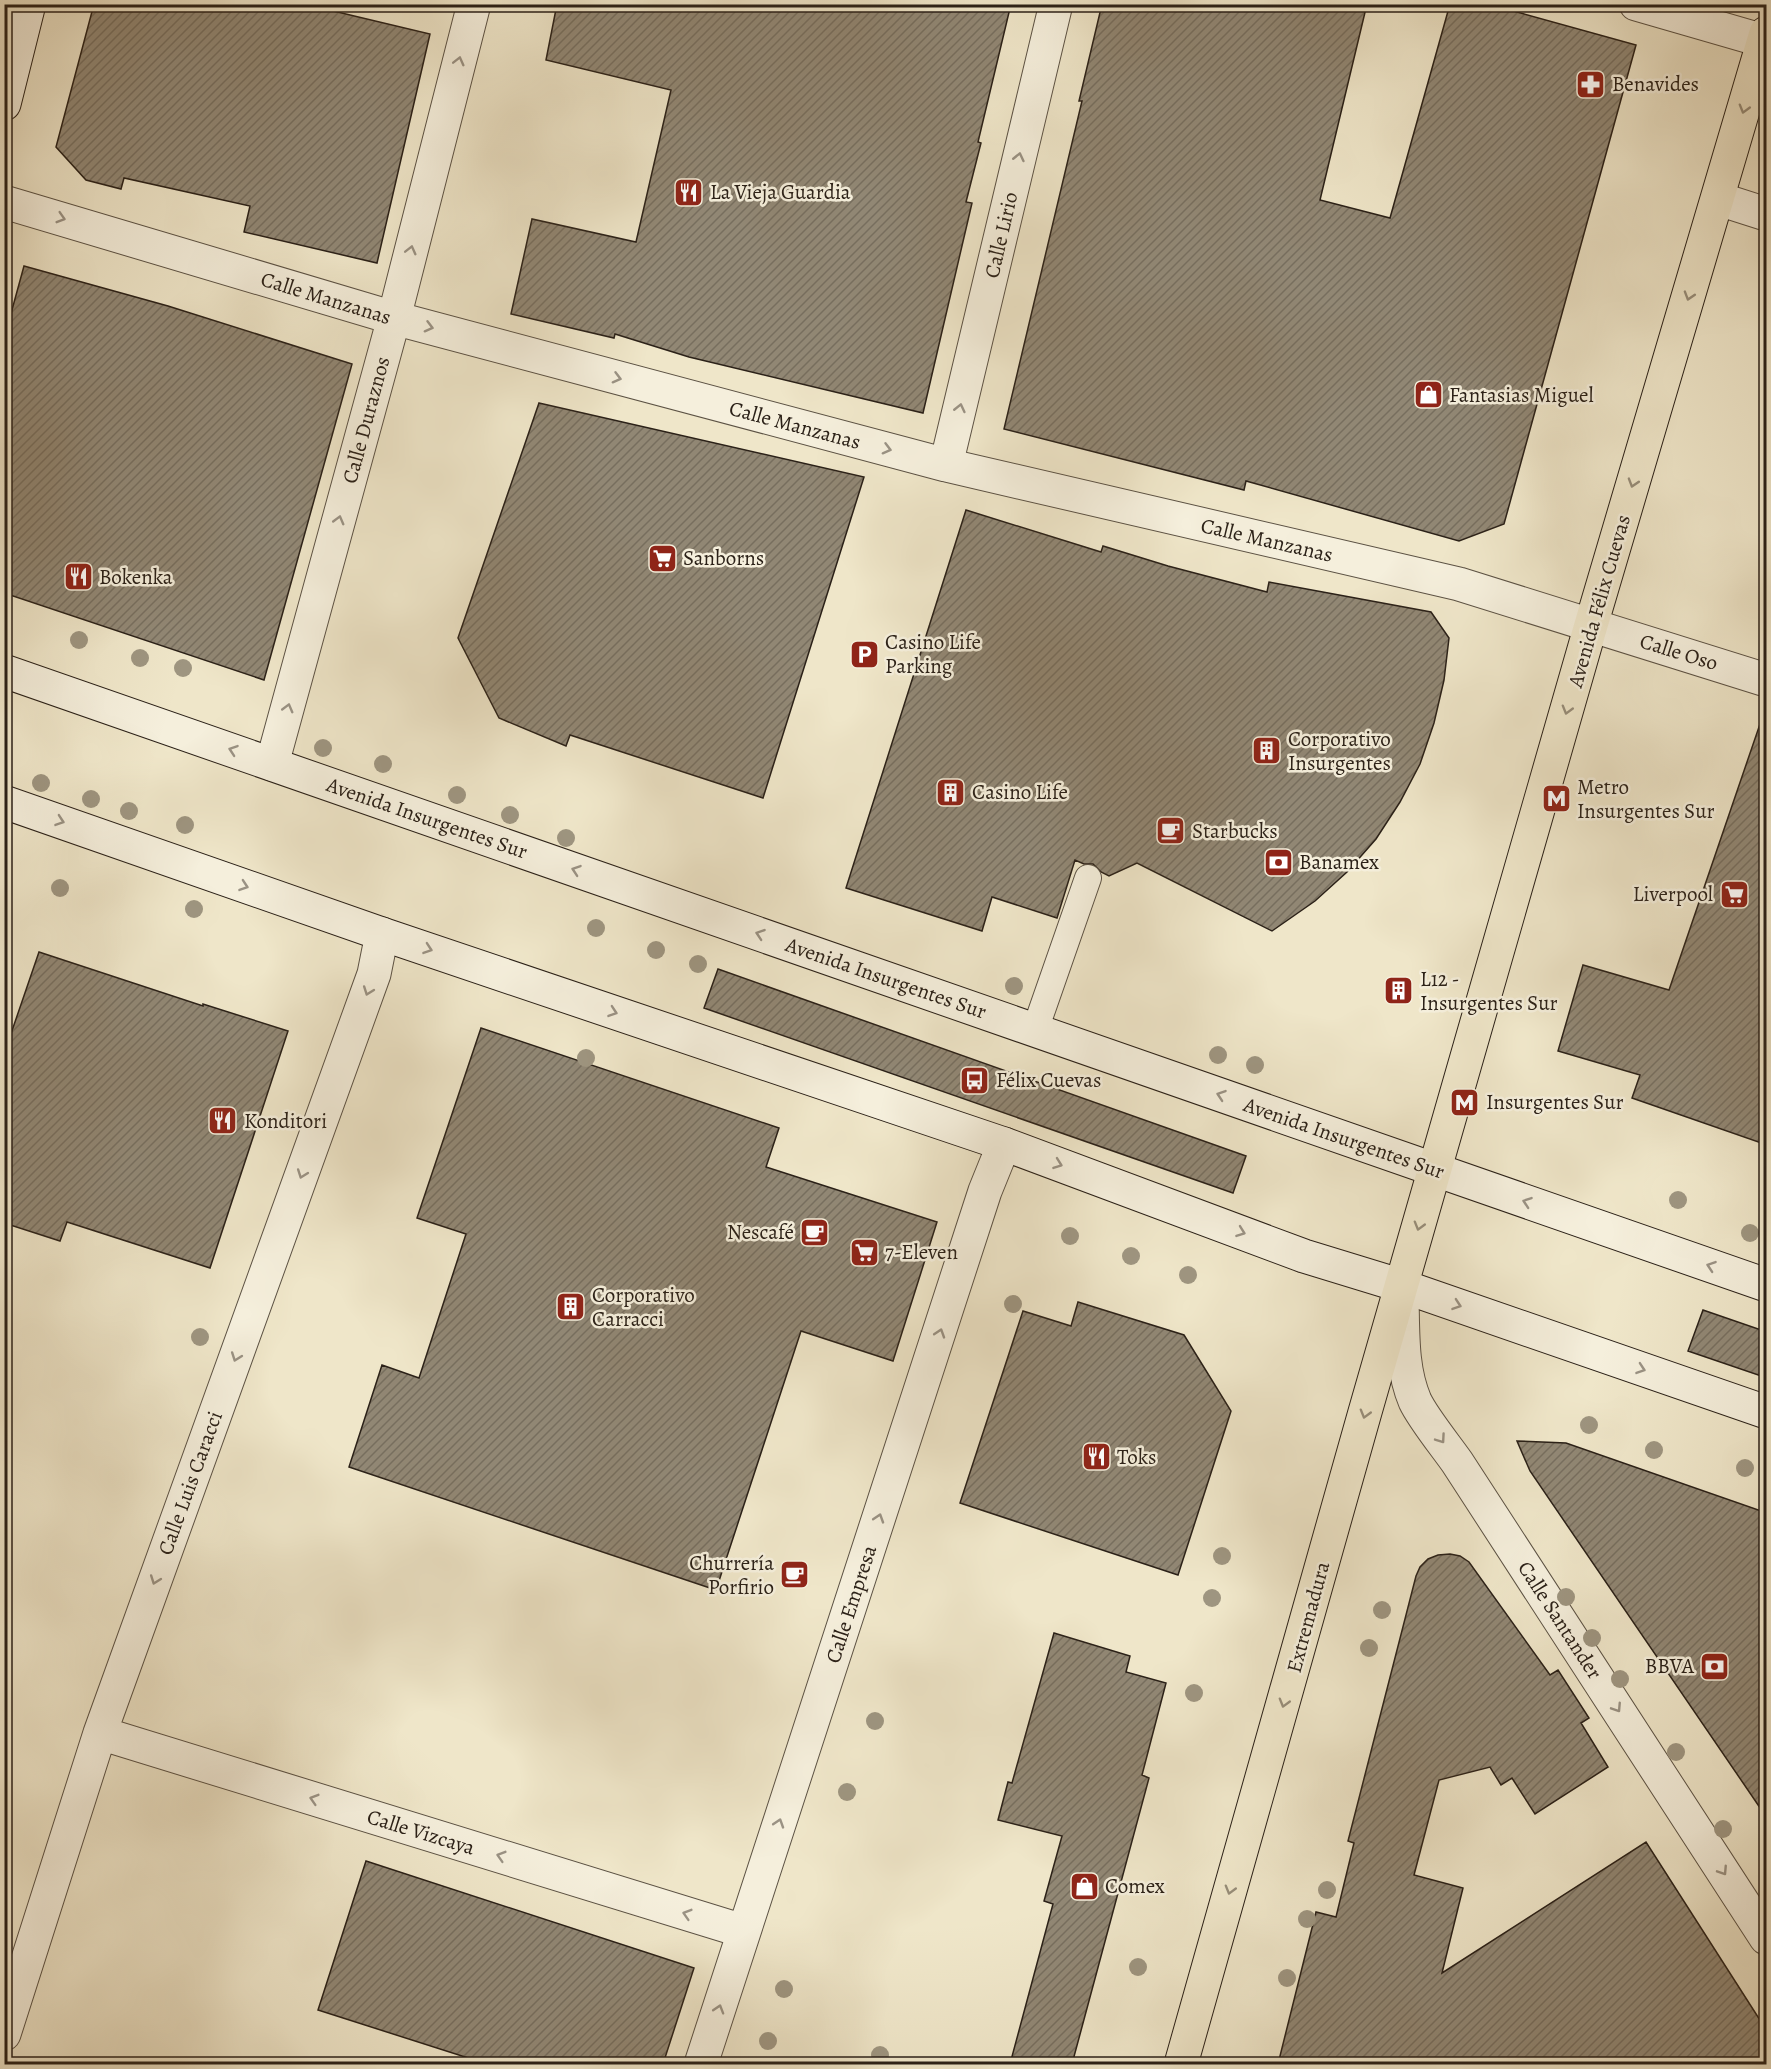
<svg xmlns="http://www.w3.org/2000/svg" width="1771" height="2069" viewBox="0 0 1771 2069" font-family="Alegreya,serif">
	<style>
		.building { fill: url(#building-hatch); stroke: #2b2118; stroke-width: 1.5 }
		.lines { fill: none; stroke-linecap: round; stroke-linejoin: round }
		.lane-casing { stroke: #5c5244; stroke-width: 28 }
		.street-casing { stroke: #5c5244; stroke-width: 35 }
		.secondary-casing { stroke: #2b2118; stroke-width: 35 }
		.primary-casing { stroke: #2b2118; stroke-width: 35 }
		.lane { stroke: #f5efdc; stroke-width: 26 }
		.street { stroke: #f5efdc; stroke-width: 33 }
		.secondary { stroke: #f5efdc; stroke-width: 33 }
		.primary { stroke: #efe6c9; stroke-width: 33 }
		.tree { fill: #9e9580 }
		.oneway { stroke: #9a9284 }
		.oneway2 { stroke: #978d79 }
		.labels { text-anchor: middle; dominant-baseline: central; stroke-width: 5; stroke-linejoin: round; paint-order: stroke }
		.poi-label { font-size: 21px; fill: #2b2118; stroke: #f5efdc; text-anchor: start }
		.street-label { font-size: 21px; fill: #2b2118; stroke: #f5efdc }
	</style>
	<defs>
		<pattern id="building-hatch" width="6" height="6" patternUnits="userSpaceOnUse" patternTransform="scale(1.5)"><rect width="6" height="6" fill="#918774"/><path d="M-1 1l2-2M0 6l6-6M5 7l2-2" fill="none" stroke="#776e5e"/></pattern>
	</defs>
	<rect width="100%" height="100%" fill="#efe6c9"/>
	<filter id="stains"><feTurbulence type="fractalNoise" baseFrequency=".00333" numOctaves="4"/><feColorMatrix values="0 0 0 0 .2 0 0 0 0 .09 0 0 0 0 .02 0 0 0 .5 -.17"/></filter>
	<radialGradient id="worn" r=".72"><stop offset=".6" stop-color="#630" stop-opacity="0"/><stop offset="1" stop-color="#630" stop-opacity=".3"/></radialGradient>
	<!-- building -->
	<path class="building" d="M 94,4 L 304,4 L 430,34 L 377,263 L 244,232 L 250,206 L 124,178 L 121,189 L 86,180 L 56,147 Z
		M 557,4 L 1011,4 L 978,142 L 981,143 L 966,202 L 972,203 L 923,413 L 689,357 L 615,334 L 614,338 L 511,314 L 532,219 L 636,242 L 671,90 L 546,60 Z
		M 1102,4 L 1367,4 L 1320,200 L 1390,218 L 1450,4 L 1488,4 L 1636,45 L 1504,524 L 1459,541 L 1246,481 L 1244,490 L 1004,429 L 1082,101 L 1079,101 Z
		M 24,266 L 168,306 L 352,364 L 264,680 L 4,593 L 4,339 Z
		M 539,403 L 864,477 L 763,798 L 570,735 L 566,746 L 499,718 L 458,638 Z
		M 966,510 L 1101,552 L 1103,546 L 1168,566 L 1267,592 L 1269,582 L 1431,612 L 1449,638 L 1444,680 L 1434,723 L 1420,764 L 1400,802 L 1376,839 L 1347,872 L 1315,901 L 1272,931 L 1137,863 L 1109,876 L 1101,872 L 1093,864 L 1084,864 L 1075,860 L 1057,918 L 992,897 L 982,931 L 846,888 Z
		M 1760,724 L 1767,725 L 1767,1145 L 1632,1098 L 1640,1075 L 1558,1051 L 1583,965 L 1669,990 Z
		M 39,952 L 203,1006 L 203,1004 L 288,1031 L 210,1268 L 67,1222 L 60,1241 L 4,1223 L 4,1054 Z
		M 718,969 L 1246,1156 L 1233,1193 L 704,1008 Z
		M 481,1028 L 779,1128 L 766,1167 L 937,1222 L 893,1361 L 801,1331 L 716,1590 L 349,1467 L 382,1365 L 419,1378 L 466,1234 L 417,1218 Z
		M 1078,1302 L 1184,1335 L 1231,1411 L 1178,1575 L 960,1503 L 1023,1311 L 1071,1326 Z
		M 1703,1310 L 1767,1332 L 1767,1378 L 1688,1351 Z
		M 1517,1441 L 1566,1443 L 1767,1513 L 1767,1818 L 1530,1471 Z
		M 1450,1554 L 1460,1556 L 1469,1562 L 1550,1675 L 1558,1670 L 1589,1718 L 1581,1723 L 1608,1767 L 1535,1814 L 1512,1778 L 1501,1785 L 1490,1767 L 1439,1780 L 1414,1875 L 1463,1888 L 1442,1973 L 1646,1842 L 1767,2031 L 1767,2064 L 1278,2064 L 1316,1912 L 1336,1917 L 1354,1843 L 1348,1841 L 1416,1576 L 1420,1567 L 1428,1559 L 1438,1555 Z
		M 1054,1633 L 1130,1656 L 1126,1672 L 1166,1683 L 1142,1775 L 1149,1778 L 1072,2064 L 1010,2064 L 1053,1904 L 1044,1901 L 1062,1836 L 998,1820 L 1008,1782 L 1012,1783 Z
		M 366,1861 L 694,1968 L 663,2064 L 487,2064 L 318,2010 Z"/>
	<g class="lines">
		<defs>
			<path id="lane" d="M 1035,1030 L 1088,878"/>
			<path id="street" d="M 1636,4 L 1764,41
				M 1719,199 L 1766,214
				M 4,202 L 394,318 L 946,465 L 1459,584 L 1766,680
				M 946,465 L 1056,4
				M 272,764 L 394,318 L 474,4
				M 1402,1296 C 1403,1332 1401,1368 1415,1401 C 1423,1418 1445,1445 1457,1462 L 1766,1938
				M 100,1733 L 743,1931
				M 4,2034 L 100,1733 L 374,974 L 382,934
				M 701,2064 L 985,1191 L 1004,1144"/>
			<path id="secondary" d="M 4,104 L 29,4
				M 4,671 L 1766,1285
				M 4,802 L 382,934 L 1004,1144 L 1304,1256 L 1402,1286 L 1766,1412"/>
			<path id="primary" d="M 1181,2064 L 1365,1412 L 1591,625 L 1766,33"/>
		</defs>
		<!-- lane casing -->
		<use href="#lane" class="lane-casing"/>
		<!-- street casing -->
		<use href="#street" class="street-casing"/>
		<!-- secondary casing -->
		<use href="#secondary" class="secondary-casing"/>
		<!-- primary casing -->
		<use href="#primary" class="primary-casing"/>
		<!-- lane -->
		<use href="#lane" class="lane"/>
		<!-- street -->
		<use href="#street" class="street"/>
		<!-- secondary -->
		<use href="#secondary" class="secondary"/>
		<!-- primary -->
		<use href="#primary" class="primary"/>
	</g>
	<!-- trees -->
	<g class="tree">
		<circle cx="79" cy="640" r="9"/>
		<circle cx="140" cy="658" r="9"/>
		<circle cx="183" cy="668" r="9"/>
		<circle cx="323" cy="748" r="9"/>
		<circle cx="383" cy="764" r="9"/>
		<circle cx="41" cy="783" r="9"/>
		<circle cx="457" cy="795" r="9"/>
		<circle cx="91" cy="799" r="9"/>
		<circle cx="129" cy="811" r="9"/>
		<circle cx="510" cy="815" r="9"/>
		<circle cx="185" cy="825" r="9"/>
		<circle cx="566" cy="838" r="9"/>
		<circle cx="60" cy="888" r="9"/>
		<circle cx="194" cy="909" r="9"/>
		<circle cx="596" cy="928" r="9"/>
		<circle cx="656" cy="950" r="9"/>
		<circle cx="698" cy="964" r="9"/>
		<circle cx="1014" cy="986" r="9"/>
		<circle cx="1218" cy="1055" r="9"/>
		<circle cx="586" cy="1058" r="9"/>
		<circle cx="1255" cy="1065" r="9"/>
		<circle cx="1678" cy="1200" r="9"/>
		<circle cx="1750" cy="1233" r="9"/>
		<circle cx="1070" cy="1236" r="9"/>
		<circle cx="1131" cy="1256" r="9"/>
		<circle cx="1188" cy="1275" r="9"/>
		<circle cx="1013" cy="1304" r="9"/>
		<circle cx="200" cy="1337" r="9"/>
		<circle cx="1589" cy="1425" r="9"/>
		<circle cx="1654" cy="1450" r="9"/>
		<circle cx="1745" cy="1468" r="9"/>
		<circle cx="1222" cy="1556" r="9"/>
		<circle cx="1566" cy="1597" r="9"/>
		<circle cx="1212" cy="1598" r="9"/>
		<circle cx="1382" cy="1610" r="9"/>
		<circle cx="1592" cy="1638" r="9"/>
		<circle cx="1369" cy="1648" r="9"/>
		<circle cx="1620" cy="1679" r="9"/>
		<circle cx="1194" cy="1693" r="9"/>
		<circle cx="875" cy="1721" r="9"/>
		<circle cx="1676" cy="1752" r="9"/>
		<circle cx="847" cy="1792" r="9"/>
		<circle cx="1723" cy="1829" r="9"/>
		<circle cx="1327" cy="1890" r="9"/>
		<circle cx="1307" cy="1919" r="9"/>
		<circle cx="1138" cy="1967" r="9"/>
		<circle cx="1287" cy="1978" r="9"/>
		<circle cx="784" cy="1989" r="9"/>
		<circle cx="768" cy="2041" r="9"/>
		<circle cx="880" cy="2055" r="9"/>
	</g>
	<!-- one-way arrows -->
	<defs><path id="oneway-chevron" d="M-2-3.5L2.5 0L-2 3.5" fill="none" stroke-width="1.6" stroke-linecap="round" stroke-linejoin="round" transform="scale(1.5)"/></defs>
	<g class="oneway">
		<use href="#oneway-chevron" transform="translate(459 61) rotate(-76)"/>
		<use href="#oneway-chevron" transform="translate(1019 157) rotate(-77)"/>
		<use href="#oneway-chevron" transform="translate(61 218) rotate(17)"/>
		<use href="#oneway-chevron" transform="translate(411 250) rotate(-76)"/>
		<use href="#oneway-chevron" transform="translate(429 327) rotate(15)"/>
		<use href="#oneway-chevron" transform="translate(617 378) rotate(15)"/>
		<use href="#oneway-chevron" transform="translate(960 408) rotate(-77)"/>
		<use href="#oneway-chevron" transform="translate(887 449) rotate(15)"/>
		<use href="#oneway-chevron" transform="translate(339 520) rotate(-75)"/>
		<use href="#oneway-chevron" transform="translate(288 708) rotate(-75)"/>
		<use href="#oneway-chevron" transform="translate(233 750) rotate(-161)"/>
		<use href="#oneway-chevron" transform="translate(60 821) rotate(19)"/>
		<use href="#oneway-chevron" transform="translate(576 870) rotate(-161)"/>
		<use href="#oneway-chevron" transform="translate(244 886) rotate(19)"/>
		<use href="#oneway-chevron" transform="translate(760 934) rotate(-161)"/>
		<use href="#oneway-chevron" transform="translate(428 949) rotate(19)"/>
		<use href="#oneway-chevron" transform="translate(368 991) rotate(110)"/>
		<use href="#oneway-chevron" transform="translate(613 1012) rotate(19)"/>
		<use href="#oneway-chevron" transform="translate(1221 1095) rotate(-161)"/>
		<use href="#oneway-chevron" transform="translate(1058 1164) rotate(20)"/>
		<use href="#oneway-chevron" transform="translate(302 1174) rotate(110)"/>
		<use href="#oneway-chevron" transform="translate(1527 1202) rotate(-161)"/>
		<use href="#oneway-chevron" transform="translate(1241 1232) rotate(20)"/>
		<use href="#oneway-chevron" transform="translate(1711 1266) rotate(-161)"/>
		<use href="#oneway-chevron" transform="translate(1457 1305) rotate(19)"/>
		<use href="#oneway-chevron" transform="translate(940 1333) rotate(-72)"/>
		<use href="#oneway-chevron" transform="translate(236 1357) rotate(110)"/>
		<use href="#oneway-chevron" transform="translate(1641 1369) rotate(19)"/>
		<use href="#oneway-chevron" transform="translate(1441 1439) rotate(55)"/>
		<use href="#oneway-chevron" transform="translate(879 1518) rotate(-72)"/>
		<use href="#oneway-chevron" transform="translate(155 1580) rotate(110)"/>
		<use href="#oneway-chevron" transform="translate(1617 1708) rotate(57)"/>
		<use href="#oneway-chevron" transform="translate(314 1799) rotate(-163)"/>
		<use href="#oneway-chevron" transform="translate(779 1823) rotate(-72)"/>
		<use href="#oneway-chevron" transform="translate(501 1856) rotate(-163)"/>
		<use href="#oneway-chevron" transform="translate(1723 1871) rotate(57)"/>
		<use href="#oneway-chevron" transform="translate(687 1914) rotate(-163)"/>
		<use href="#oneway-chevron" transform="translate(719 2009) rotate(-73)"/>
	</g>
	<g class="oneway2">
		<use href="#oneway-chevron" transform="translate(1744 109) rotate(106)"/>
		<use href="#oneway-chevron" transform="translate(1689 296) rotate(107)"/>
		<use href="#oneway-chevron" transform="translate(1633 483) rotate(107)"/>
		<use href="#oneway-chevron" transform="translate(1567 710) rotate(106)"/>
		<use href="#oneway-chevron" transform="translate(1419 1226) rotate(106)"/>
		<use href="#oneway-chevron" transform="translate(1365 1414) rotate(106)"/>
		<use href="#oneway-chevron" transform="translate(1284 1703) rotate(106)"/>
		<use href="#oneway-chevron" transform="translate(1230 1890) rotate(106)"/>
	</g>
	<!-- icons -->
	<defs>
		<symbol id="pharmacy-square" viewBox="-11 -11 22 22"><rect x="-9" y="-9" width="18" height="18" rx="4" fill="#8f2418" stroke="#f5efdc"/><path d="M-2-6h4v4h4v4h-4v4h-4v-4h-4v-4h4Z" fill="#fff"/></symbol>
		<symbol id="restaurant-square" viewBox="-11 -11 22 22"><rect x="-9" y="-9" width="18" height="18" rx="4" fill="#8f2418" stroke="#f5efdc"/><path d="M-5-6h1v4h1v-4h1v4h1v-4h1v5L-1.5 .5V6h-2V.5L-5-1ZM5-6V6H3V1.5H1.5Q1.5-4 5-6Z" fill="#fff"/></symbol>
		<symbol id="shop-square" viewBox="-11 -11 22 22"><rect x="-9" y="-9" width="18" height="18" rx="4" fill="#8f2418" stroke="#f5efdc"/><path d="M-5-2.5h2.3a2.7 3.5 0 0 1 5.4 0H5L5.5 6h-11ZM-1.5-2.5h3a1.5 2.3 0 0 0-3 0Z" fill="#fff"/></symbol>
		<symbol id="supermarket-square" viewBox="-11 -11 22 22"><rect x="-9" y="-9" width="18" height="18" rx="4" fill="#8f2418" stroke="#f5efdc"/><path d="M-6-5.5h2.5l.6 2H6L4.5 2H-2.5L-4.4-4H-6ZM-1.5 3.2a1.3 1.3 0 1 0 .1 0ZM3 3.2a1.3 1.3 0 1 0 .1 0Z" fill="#fff"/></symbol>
		<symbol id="parking-square" viewBox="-11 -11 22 22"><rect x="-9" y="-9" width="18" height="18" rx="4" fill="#8f2418" stroke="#f5efdc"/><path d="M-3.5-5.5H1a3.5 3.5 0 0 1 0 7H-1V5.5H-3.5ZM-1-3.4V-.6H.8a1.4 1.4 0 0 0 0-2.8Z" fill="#fff"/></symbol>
		<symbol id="building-square" viewBox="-11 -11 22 22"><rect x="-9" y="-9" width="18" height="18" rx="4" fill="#8f2418" stroke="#f5efdc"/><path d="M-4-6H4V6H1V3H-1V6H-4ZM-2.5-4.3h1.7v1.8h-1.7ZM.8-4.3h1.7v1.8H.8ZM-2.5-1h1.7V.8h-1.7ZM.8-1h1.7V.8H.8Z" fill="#fff"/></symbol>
		<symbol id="metro-square" viewBox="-11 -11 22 22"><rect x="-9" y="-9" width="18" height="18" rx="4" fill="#8f2418" stroke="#f5efdc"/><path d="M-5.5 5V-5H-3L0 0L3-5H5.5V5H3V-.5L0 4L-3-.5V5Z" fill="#fff"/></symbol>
		<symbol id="cafe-square" viewBox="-11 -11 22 22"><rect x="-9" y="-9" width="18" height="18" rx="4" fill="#8f2418" stroke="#f5efdc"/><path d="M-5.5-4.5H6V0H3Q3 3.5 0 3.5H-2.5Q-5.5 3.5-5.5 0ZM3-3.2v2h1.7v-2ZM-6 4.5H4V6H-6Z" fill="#fff"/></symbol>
		<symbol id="bank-square" viewBox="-11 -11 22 22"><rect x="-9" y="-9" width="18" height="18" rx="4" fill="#8f2418" stroke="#f5efdc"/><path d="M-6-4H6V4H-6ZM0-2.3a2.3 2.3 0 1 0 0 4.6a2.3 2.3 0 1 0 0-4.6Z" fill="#fff"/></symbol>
		<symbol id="bus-square" viewBox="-11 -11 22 22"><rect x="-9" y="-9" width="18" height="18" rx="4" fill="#8f2418" stroke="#f5efdc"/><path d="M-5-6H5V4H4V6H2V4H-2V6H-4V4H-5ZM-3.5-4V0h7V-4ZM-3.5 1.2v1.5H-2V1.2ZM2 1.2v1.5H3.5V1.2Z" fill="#fff"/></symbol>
	</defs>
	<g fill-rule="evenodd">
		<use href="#pharmacy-square" x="1574" y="68" width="33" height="33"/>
		<use href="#restaurant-square" x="672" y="176" width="33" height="33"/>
		<use href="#shop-square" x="1412" y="378" width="33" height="33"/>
		<use href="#supermarket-square" x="646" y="542" width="33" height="33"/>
		<use href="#restaurant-square" x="62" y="560" width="33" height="33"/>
		<use href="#parking-square" x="848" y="638" width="33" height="33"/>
		<use href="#building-square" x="1250" y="734" width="33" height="33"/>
		<use href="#building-square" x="934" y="776" width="33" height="33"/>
		<use href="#metro-square" x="1540" y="782" width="33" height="33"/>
		<use href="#cafe-square" x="1154" y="814" width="33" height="33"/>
		<use href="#bank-square" x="1262" y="846" width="33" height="33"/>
		<use href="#supermarket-square" x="1718" y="878" width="33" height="33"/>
		<use href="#building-square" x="1382" y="974" width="33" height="33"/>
		<use href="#bus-square" x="958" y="1064" width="33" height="33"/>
		<use href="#metro-square" x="1448" y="1086" width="33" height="33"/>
		<use href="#restaurant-square" x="206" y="1104" width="33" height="33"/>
		<use href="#cafe-square" x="798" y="1216" width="33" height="33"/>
		<use href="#supermarket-square" x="848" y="1236" width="33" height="33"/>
		<use href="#building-square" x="554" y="1290" width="33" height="33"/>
		<use href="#restaurant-square" x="1080" y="1440" width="33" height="33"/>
		<use href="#cafe-square" x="778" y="1558" width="33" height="33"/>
		<use href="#bank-square" x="1698" y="1650" width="33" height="33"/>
		<use href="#shop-square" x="1068" y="1870" width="33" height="33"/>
	</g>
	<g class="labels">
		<!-- poi labels -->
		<g class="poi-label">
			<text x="1612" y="84">Benavides</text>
			<text x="710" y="192">La Vieja Guardia</text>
			<text x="1449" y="395">Fantasias Miguel</text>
			<text x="683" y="558">Sanborns</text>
			<text x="99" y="577">Bokenka</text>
			<text x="885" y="642">Casino Life<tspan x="885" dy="24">Parking</tspan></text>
			<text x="1288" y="739">Corporativo<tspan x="1288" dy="24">Insurgentes</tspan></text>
			<text x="1577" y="787">Metro<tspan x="1577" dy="24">Insurgentes Sur</tspan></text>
			<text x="972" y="792">Casino Life</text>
			<text x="1192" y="831">Starbucks</text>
			<text x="1299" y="862">Banamex</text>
			<text x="1713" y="894" text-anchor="end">Liverpool</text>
			<text x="1420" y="979">L12 -<tspan x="1420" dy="24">Insurgentes Sur</tspan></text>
			<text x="996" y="1080">Félix Cuevas</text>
			<text x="1486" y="1102">Insurgentes Sur</text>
			<text x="244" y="1121">Konditori</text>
			<text x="794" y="1232" text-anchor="end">Nescafé</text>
			<text x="885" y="1252">7-Eleven</text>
			<text x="592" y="1295">Corporativo<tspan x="592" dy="24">Carracci</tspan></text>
			<text x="1117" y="1457">Toks</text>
			<text x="774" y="1563" text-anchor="end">Churrería<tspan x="774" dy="24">Porfirio</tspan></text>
			<text x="1694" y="1666" text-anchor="end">BBVA</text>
			<text x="1105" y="1886">Comex</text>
		</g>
		<!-- street labels -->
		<g class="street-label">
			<text transform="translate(1001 235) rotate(-77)">Calle Lirio</text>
			<text transform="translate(326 298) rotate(17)">Calle Manzanas</text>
			<text transform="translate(366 420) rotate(-75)">Calle Duraznos</text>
			<text transform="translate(795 425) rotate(15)">Calle Manzanas</text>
			<text transform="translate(1267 540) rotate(13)">Calle Manzanas</text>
			<text transform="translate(1599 601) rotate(-74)">Avenida Félix Cuevas</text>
			<text transform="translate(1679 652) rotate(17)">Calle Oso</text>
			<text transform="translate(427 818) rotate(19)">Avenida Insurgentes Sur</text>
			<text transform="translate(886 978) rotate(19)">Avenida Insurgentes Sur</text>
			<text transform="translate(1344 1138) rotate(19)">Avenida Insurgentes Sur</text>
			<text transform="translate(190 1483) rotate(-70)">Calle Luis Caracci</text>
			<text transform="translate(851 1604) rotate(-72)">Calle Empresa</text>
			<text transform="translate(1308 1617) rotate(-75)">Extremadura</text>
			<text transform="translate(1560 1620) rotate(57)">Calle Santander</text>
			<text transform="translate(421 1832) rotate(17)">Calle Vizcaya</text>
		</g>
	</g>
	<!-- margin -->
	<rect width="1771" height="2069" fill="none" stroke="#efe6c9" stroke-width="24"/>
	<rect x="6" y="6" width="1759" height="2057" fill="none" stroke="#2b2118" stroke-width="3"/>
	<rect x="12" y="12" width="1747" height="2045" fill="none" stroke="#2b2118" stroke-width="1.5"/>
	<rect width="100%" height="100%" filter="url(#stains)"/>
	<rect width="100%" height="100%" fill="url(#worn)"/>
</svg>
